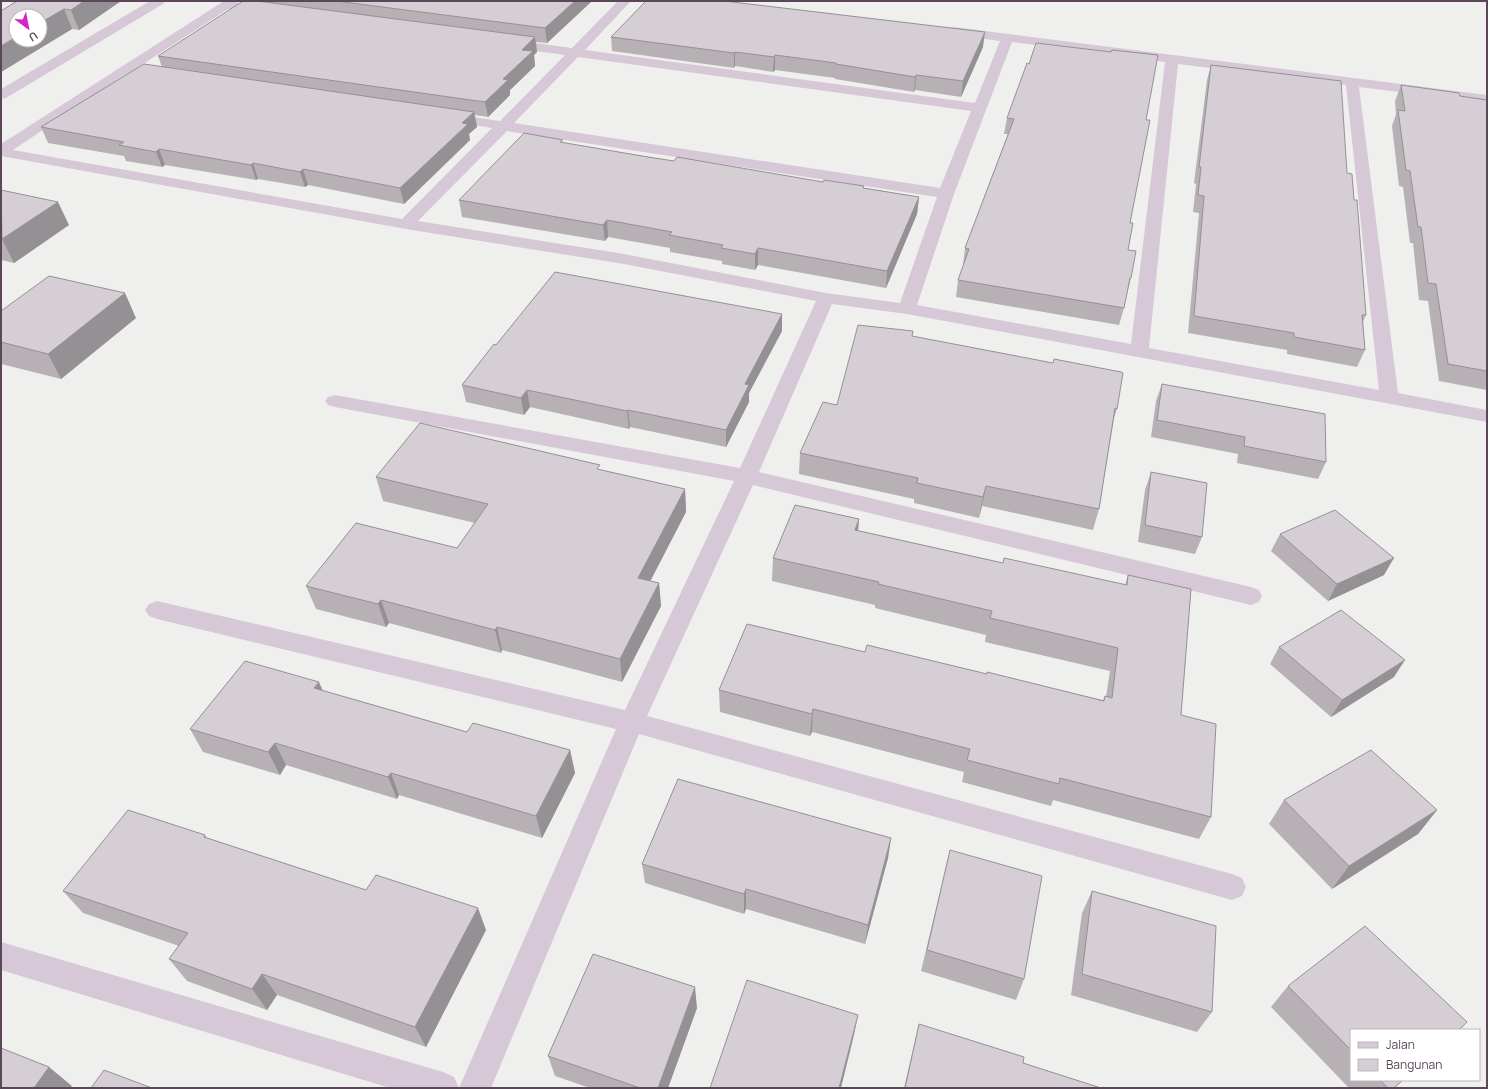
<svg xmlns="http://www.w3.org/2000/svg" width="1488" height="1089" viewBox="0 0 1488 1089" font-family="Manrope,sans-serif">
	<style>
		.lines { fill: none; stroke-linecap: round; stroke-linejoin: round }
		.street { fill: #d7c8d7; fill-rule: evenodd }
		.wall { fill: #b7b1b6 }
		.shaded-wall { fill: #959094 }
		.building { fill: #d5ced4; stroke: #959094 }
	</style>
	<rect width="100%" height="100%" fill="#eff0ee"/>
	<g class="lines">
		<!-- street -->
		<path class="street" d="M 150,1 L 165,1 L 163,4 L 6,98 L 1,99 L 1,89 Z
			M 224,1 L 238,1 L 237,3 L 265,6 L 269,7 L 271,10 L 269,13 L 265,14 L 228,9 L 137,68 L 167,72 L 169,75 L 167,78 L 162,79 L 126,74 L 13,150 L 402,219 L 492,128 L 441,120 L 439,117 L 441,114 L 446,113 L 500,121 L 565,55 L 507,47 L 502,46 L 501,43 L 502,40 L 507,39 L 572,48 L 618,1 L 631,1 L 585,50 L 975,103 L 1000,41 L 954,35 L 950,34 L 948,31 L 950,28 L 954,27 L 1487,95 L 1487,103 L 1359,87 L 1398,393 L 1487,410 L 1487,422 L 907,314 L 832,304 L 759,472 L 1251,587 L 1259,590 L 1262,596 L 1259,602 L 1251,605 L 753,485 L 647,716 L 1232,874 L 1242,878 L 1246,887 L 1242,896 L 1232,900 L 639,734 L 491,1088 L 459,1088 L 616,729 L 157,619 L 149,616 L 145,610 L 149,604 L 157,601 L 625,710 L 734,481 L 335,407 L 328,405 L 325,401 L 328,397 L 335,395 L 740,468 L 816,301 L 624,264 L 406,229 L 1,156 L 1,144 ZM 1012,42 L 1165,62 L 1131,344 L 917,305 L 954,194 ZM 578,57 L 971,111 L 940,188 L 514,123 ZM 1178,64 L 1346,85 L 1379,390 L 1149,348 ZM 507,131 L 937,197 L 900,303 L 826,293 L 624,254 L 418,221 Z
			M 1,942 L 443,1072 L 454,1077 L 459,1088 L 390,1088 L 1,970 Z"/>
	</g>
	<!-- wall -->
	<path class="wall" d="M 17,1 L 121,1 L 79,30 L 72,29 L 1,72 L 1,11 Z
		M 261,1 L 592,1 L 547,43 L 536,42 L 537,52 L 534,55 L 535,66 L 510,90 L 510,95 L 488,117 L 475,115 L 477,127 L 469,134 L 470,140 L 404,204 L 308,185 L 305,187 L 258,179 L 256,180 L 165,165 L 162,167 L 126,161 L 124,156 L 48,143 L 41,127 L 162,67 L 158,56 L 261,2 Z
		M 611,37 L 983,47 L 961,97 L 915,90 L 914,92 L 835,79 L 835,78 L 775,70 L 773,72 L 735,66 L 734,68 L 612,51 Z
		M 1211,65 L 1347,173 L 1366,315 L 1363,322 L 1365,350 L 1357,367 L 1287,354 L 1287,350 L 1188,333 L 1199,213 L 1193,212 L 1196,184 L 1194,183 L 1207,80 Z
		M 1401,85 L 1460,96 L 1487,100 L 1487,390 L 1439,381 L 1428,301 L 1419,300 L 1413,243 L 1410,243 L 1403,187 L 1399,186 L 1392,126 L 1396,114 L 1395,101 Z
		M 1007,118 L 1146,120 L 1130,223 L 1128,250 L 1131,278 L 1127,294 L 1124,308 L 1119,325 L 956,297 L 958,280 L 964,265 L 963,265 L 965,248 L 1008,134 L 1004,134 Z
		M 563,143 L 674,161 L 823,182 L 864,186 L 864,188 L 919,197 L 917,214 L 886,288 L 758,265 L 755,270 L 722,264 L 722,261 L 670,252 L 670,248 L 608,237 L 605,241 L 462,217 L 459,200 Z
		M 1,190 L 69,225 L 14,263 L 1,260 Z
		M 1,311 L 136,318 L 61,379 L 1,364 Z
		M 782,331 L 749,393 L 749,402 L 726,447 L 630,427 L 629,429 L 530,407 L 524,415 L 466,402 L 462,385 L 496,345 Z
		M 913,331 L 912,336 L 1117,409 L 1114,418 L 1099,509 L 1093,530 L 982,506 L 979,518 L 914,503 L 914,499 L 799,474 L 800,453 L 837,405 Z
		M 1162,384 L 1326,462 L 1318,479 L 1237,463 L 1238,454 L 1151,437 L 1156,401 Z
		M 600,470 L 685,489 L 686,512 L 650,581 L 659,583 L 661,606 L 622,682 L 502,650 L 501,653 L 389,623 L 386,627 L 316,609 L 306,586 L 457,548 L 475,523 L 383,501 L 376,477 Z
		M 1151,472 L 1202,537 L 1195,554 L 1138,542 L 1145,490 Z
		M 859,519 L 858,531 L 1003,563 L 1125,585 L 1128,575 L 1181,715 L 1211,817 L 1199,839 L 1053,800 L 1051,806 L 962,782 L 964,772 L 812,732 L 810,736 L 720,712 L 719,690 L 865,652 L 987,674 L 1103,700 L 1105,696 L 1106,697 L 1110,671 L 985,642 L 986,635 L 875,608 L 875,605 L 772,581 L 773,558 Z
		M 1280,534 L 1384,575 L 1328,601 L 1271,551 Z
		M 1279,647 L 1394,677 L 1331,717 L 1270,664 Z
		M 323,691 L 467,732 L 570,750 L 575,773 L 542,838 L 399,795 L 397,799 L 286,765 L 280,775 L 203,752 L 190,729 Z
		M 1284,800 L 1437,810 L 1418,834 L 1332,889 L 1269,824 Z
		M 205,835 L 207,838 L 486,930 L 426,1047 L 277,995 L 267,1010 L 187,981 L 169,959 L 179,946 L 83,913 L 63,891 Z
		M 891,838 L 888,858 L 865,944 L 746,909 L 744,914 L 645,883 L 642,864 Z
		M 950,850 L 1024,979 L 1016,1000 L 921,971 Z
		M 1092,891 L 1212,1012 L 1197,1032 L 1071,995 L 1082,913 Z
		M 1288,986 L 1351,1030 L 1351,1080 L 1403,1080 L 1394,1088 L 1349,1088 L 1271,1007 Z
		M 697,1008 L 668,1088 L 590,1088 L 555,1076 L 548,1056 Z
		M 919,1024 L 1023,1063 L 1101,1088 L 904,1088 L 914,1045 Z"/>
	<!-- shaded-wall -->
	<path class="shaded-wall" d="M 84,1 L 121,1 L 79,30 L 71,10 Z
		M 575,1 L 592,1 L 547,43 L 545,28 Z
		M 64,9 L 72,29 L 1,72 L 1,46 L 16,37 L 16,40 L 40,40 L 40,23 Z
		M 985,32 L 983,47 L 961,97 L 963,81 Z
		M 535,37 L 537,52 L 534,55 L 535,66 L 510,90 L 510,95 L 488,117 L 485,102 L 503,79 L 522,50 Z
		M 735,52 L 735,66 L 734,68 L 734,53 Z
		M 775,55 L 775,70 L 773,72 L 774,57 Z
		M 916,75 L 915,90 L 914,92 L 915,77 Z
		M 474,112 L 477,127 L 469,134 L 470,140 L 404,204 L 400,188 L 462,123 Z
		M 159,149 L 165,165 L 162,167 L 156,152 Z
		M 253,163 L 258,179 L 256,180 L 251,165 Z
		M 303,169 L 308,185 L 305,187 L 300,172 Z
		M 919,197 L 917,214 L 886,288 L 887,271 Z
		M 58,202 L 69,225 L 14,263 L 2,239 Z
		M 607,220 L 608,237 L 605,241 L 603,225 Z
		M 758,248 L 758,265 L 755,270 L 755,254 Z
		M 125,293 L 136,318 L 61,379 L 48,354 Z
		M 782,314 L 782,331 L 749,393 L 749,402 L 726,447 L 726,430 L 745,384 Z
		M 527,390 L 530,407 L 524,415 L 521,398 Z
		M 628,410 L 630,427 L 629,429 L 627,411 Z
		M 986,486 L 982,506 L 979,518 L 983,497 Z
		M 685,489 L 686,512 L 640,601 L 638,578 Z
		M 859,519 L 857,543 L 855,530 Z
		M 1394,558 L 1384,575 L 1328,601 L 1337,584 Z
		M 659,583 L 661,606 L 622,682 L 620,659 Z
		M 381,600 L 389,623 L 386,627 L 378,604 Z
		M 497,627 L 502,650 L 501,653 L 495,630 Z
		M 1405,660 L 1394,677 L 1331,717 L 1342,700 Z
		M 319,682 L 329,705 L 314,688 Z
		M 813,709 L 812,732 L 810,736 L 812,714 Z
		M 275,743 L 286,765 L 280,775 L 268,752 Z
		M 570,750 L 575,773 L 542,838 L 536,816 Z
		M 391,773 L 399,795 L 397,799 L 388,777 Z
		M 1437,810 L 1418,834 L 1332,889 L 1349,866 Z
		M 891,838 L 888,858 L 865,944 L 868,925 Z
		M 746,889 L 746,909 L 744,914 L 744,894 Z
		M 478,908 L 486,930 L 426,1047 L 415,1027 Z
		M 262,974 L 277,995 L 267,1010 L 252,989 Z
		M 695,987 L 697,1008 L 668,1088 L 658,1088 Z
		M 858,1015 L 854,1035 L 841,1088 L 839,1088 Z
		M 49,1067 L 72,1086 L 70,1088 L 34,1088 Z"/>
	<!-- building -->
	<path class="building" d="M 17,1 L 84,1 L 71,10 L 64,9 L 40,23 L 40,16 L 16,16 L 16,37 L 1,46 L 1,11 Z
		M 243,1 L 257,1 L 535,37 L 522,50 L 533,51 L 503,79 L 508,80 L 485,102 L 158,56 Z
		M 336,1 L 575,1 L 545,28 Z
		M 646,1 L 724,1 L 985,32 L 963,81 L 916,75 L 915,77 L 836,64 L 836,63 L 775,55 L 774,57 L 735,52 L 734,53 L 611,37 Z
		M 1036,43 L 1111,52 L 1112,50 L 1158,55 L 1146,120 L 1150,120 L 1130,223 L 1133,223 L 1128,250 L 1136,251 L 1131,278 L 1130,278 L 1124,308 L 958,280 L 969,249 L 965,248 L 1014,119 L 1007,118 L 1027,63 L 1029,64 Z
		M 144,64 L 474,112 L 462,123 L 468,124 L 400,188 L 303,169 L 300,172 L 253,163 L 251,165 L 159,149 L 156,152 L 119,145 L 124,142 L 41,127 Z
		M 1211,65 L 1341,81 L 1347,173 L 1352,174 L 1354,200 L 1357,200 L 1366,315 L 1362,315 L 1365,350 L 1294,337 L 1294,333 L 1194,316 L 1204,196 L 1198,195 L 1201,167 L 1199,167 Z
		M 1401,85 L 1459,93 L 1460,96 L 1487,100 L 1487,371 L 1448,364 L 1436,284 L 1428,283 L 1421,227 L 1418,227 L 1410,171 L 1406,170 L 1398,110 L 1405,111 Z
		M 524,133 L 563,140 L 560,142 L 648,157 L 674,161 L 677,157 L 823,182 L 824,180 L 864,186 L 863,188 L 919,197 L 887,271 L 758,248 L 755,254 L 721,248 L 723,245 L 669,235 L 672,232 L 607,220 L 603,225 L 459,200 Z
		M 1,190 L 58,202 L 2,239 Z
		M 555,272 L 782,314 L 745,384 L 749,385 L 726,430 L 628,410 L 627,411 L 527,390 L 521,398 L 462,385 L 494,344 L 496,345 Z
		M 49,276 L 125,293 L 48,354 L 1,342 L 1,311 Z
		M 858,325 L 913,331 L 912,336 L 1053,363 L 1054,359 L 1121,372 L 1123,373 L 1117,409 L 1115,408 L 1099,509 L 986,486 L 983,497 L 917,483 L 918,478 L 800,453 L 823,402 L 837,405 Z
		M 1162,384 L 1325,414 L 1326,462 L 1244,446 L 1245,437 L 1157,420 Z
		M 420,423 L 600,465 L 597,469 L 685,489 L 638,578 L 659,583 L 620,659 L 497,627 L 495,630 L 381,600 L 378,604 L 306,586 L 356,523 L 457,548 L 488,504 L 376,477 Z
		M 1151,472 L 1207,483 L 1202,537 L 1145,525 Z
		M 795,505 L 859,519 L 855,530 L 1003,563 L 1004,558 L 1127,585 L 1128,575 L 1191,589 L 1181,715 L 1216,724 L 1211,817 L 1060,778 L 1059,784 L 967,760 L 970,749 L 813,709 L 812,714 L 719,690 L 747,624 L 865,652 L 867,645 L 987,674 L 987,672 L 1104,701 L 1105,696 L 1112,698 L 1118,648 L 990,618 L 992,611 L 878,584 L 879,582 L 773,558 Z
		M 1335,510 L 1394,558 L 1337,584 L 1280,534 Z
		M 1341,610 L 1405,660 L 1342,700 L 1279,647 Z
		M 245,661 L 319,682 L 314,688 L 467,732 L 473,723 L 570,750 L 536,816 L 391,773 L 388,777 L 275,743 L 268,752 L 190,729 Z
		M 1371,750 L 1437,810 L 1349,866 L 1284,800 Z
		M 678,779 L 891,838 L 868,925 L 746,889 L 744,894 L 642,864 Z
		M 128,810 L 205,835 L 204,837 L 366,890 L 376,875 L 478,908 L 415,1027 L 262,974 L 252,989 L 169,959 L 188,933 L 63,891 Z
		M 950,850 L 1042,876 L 1024,979 L 927,950 Z
		M 1092,891 L 1216,926 L 1212,1012 L 1082,974 Z
		M 1365,926 L 1467,1022 L 1459,1030 L 1351,1030 L 1351,1050 L 1288,986 Z
		M 593,954 L 695,987 L 658,1088 L 640,1088 L 548,1056 Z
		M 747,980 L 858,1015 L 839,1088 L 710,1088 Z
		M 919,1024 L 1024,1057 L 1023,1063 L 1101,1088 L 905,1088 Z
		M 1,1048 L 49,1067 L 34,1088 L 1,1088 Z
		M 104,1070 L 152,1088 L 91,1088 Z
		M 1380,1080 L 1403,1080 L 1394,1088 L 1388,1088 Z"/>
	<!-- border -->
	<rect width="1488" height="1089" fill="none" stroke="#5a475a" stroke-width="4"/>
	<!-- legend -->
	<rect x="1350" y="1029" width="130" height="52" fill="#ffffff" stroke="#bdb5bd"/>
	<rect x="1358" y="1042" width="20" height="6" fill="#d7c8d7" stroke="#bdb5bd"/>
	<text x="1386" y="1049" font-size="12" fill="#5a475a">Jalan</text>
	<rect x="1358" y="1059" width="20" height="12" fill="#d5ced4" stroke="#bdb5bd"/>
	<text x="1386" y="1069" font-size="12" fill="#5a475a">Bangunan</text>
	<!-- north arrow -->
	<g transform="translate(28 28) rotate(148)"><circle r="19" fill="#ffffff" stroke="#bdb5bd"/>
	<path d="M0-3L7 15L0 10L-7 15Z" fill="#d524c3"/>
	<text y="-6" font-size="11" font-weight="bold" text-anchor="middle" fill="#5a475a">U</text>
	</g>
</svg>
